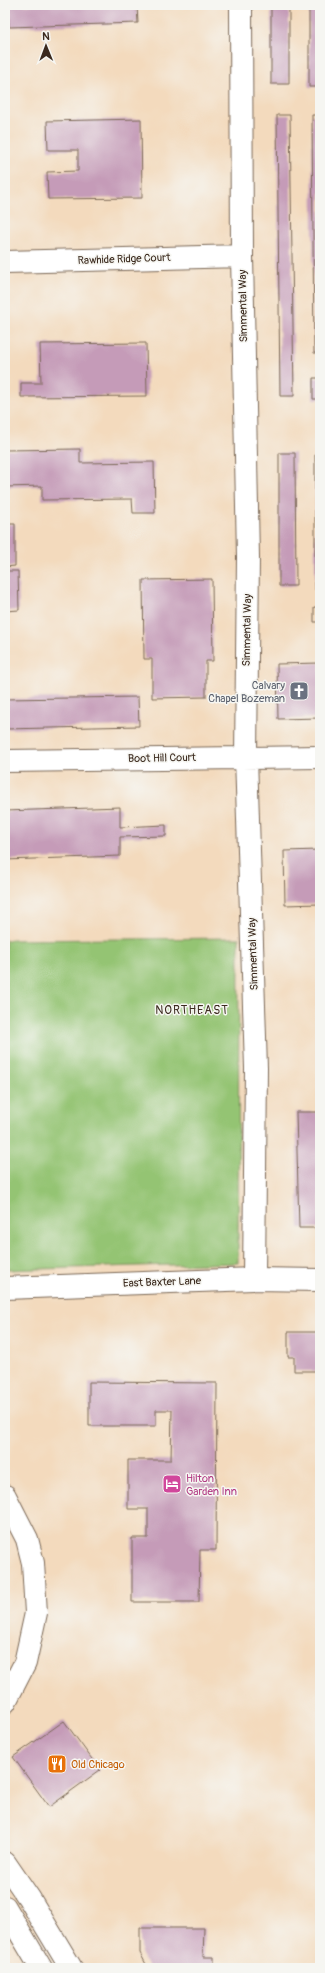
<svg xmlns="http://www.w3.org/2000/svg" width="325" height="1973" viewBox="0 0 325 1973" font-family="Pangolin,sans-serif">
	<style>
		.green { fill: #94c473; stroke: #687748 }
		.building { fill: #c59bb8 }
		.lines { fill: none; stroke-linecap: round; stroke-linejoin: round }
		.minor-casing { stroke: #7b6856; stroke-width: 24 }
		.major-casing { stroke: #7b6856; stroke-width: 24 }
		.minor { stroke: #fff; stroke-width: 22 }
		.major { stroke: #fff; stroke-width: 22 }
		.labels { text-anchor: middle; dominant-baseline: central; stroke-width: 3; stroke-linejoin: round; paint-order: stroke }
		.street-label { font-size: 11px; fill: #3b2a1e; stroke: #f6f6f2 }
		.worship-label { font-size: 11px; fill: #5b616d; stroke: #f6f6f2; text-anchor: end }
		.hotel-label { font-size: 11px; fill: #b23c85; stroke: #f6f6f2; text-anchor: start }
		.food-label { font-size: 11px; fill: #c56008; stroke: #f6f6f2; text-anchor: start }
		.neighbourhood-label { font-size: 12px; letter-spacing: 1px; fill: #3b2a1e; stroke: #f6f6f2 }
	</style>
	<rect width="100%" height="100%" fill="#f6f6f2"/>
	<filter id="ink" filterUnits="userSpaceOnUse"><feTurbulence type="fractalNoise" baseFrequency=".025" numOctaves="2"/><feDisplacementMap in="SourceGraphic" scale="8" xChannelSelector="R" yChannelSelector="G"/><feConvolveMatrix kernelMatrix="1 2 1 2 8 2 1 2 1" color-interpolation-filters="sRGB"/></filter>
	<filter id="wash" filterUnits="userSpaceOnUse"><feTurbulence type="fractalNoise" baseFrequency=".012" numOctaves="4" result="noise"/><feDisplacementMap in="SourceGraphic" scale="16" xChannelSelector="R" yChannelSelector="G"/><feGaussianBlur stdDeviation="0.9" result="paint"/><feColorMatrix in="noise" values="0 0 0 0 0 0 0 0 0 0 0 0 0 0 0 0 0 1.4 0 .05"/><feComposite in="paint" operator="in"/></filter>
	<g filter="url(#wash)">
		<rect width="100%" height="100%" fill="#f3dabd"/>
		<!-- green -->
		<path class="green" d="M 239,938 L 238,1263 L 5,1270 L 5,940 Z"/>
		<g id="blocks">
			<!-- building -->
			<path class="building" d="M 8,5 L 137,5 L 138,23 L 9,27 Z
				M 271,5 L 289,5 L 289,84 L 271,84 Z
				M 309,5 L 320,5 L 320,87 L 309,87 Z
				M 277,115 L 290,115 L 294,396 L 280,396 Z
				M 312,115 L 320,115 L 320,353 L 314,353 Z
				M 141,119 L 142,198 L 48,199 L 47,172 L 78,171 L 78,150 L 48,150 L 47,121 Z
				M 146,343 L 147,396 L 21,397 L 21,383 L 41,383 L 40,344 Z
				M 313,378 L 320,378 L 320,399 L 313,399 Z
				M 80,449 L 80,463 L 154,462 L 155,513 L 133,513 L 132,499 L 42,500 L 42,486 L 5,487 L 5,450 Z
				M 279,453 L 295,453 L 296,586 L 279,586 Z
				M 315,455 L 320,455 L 320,590 L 315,590 Z
				M 5,524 L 15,524 L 15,566 L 5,567 Z
				M 5,571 L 18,571 L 19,610 L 5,611 Z
				M 212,579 L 213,661 L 206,661 L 206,697 L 152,698 L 152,659 L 144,659 L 143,580 Z
				M 314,607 L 320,607 L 320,622 L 314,622 Z
				M 320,663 L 320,718 L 278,719 L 277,664 Z
				M 138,697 L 139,726 L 5,729 L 5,699 Z
				M 120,807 L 120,827 L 166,825 L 166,836 L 120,837 L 120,856 L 5,860 L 5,811 Z
				M 320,850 L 320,904 L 285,905 L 284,851 Z
				M 296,1112 L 320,1112 L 320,1228 L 299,1228 Z
				M 288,1332 L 320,1332 L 320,1371 L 294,1371 L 294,1357 L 288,1357 Z
				M 89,1382 L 217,1383 L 216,1550 L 200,1550 L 199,1602 L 132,1602 L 132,1538 L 148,1538 L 148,1509 L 128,1509 L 128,1460 L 171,1460 L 172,1410 L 156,1410 L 156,1426 L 89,1426 Z
				M 64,1721 L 100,1770 L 49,1807 L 13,1757 Z
				M 140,1928 L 204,1928 L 203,1957 L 214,1957 L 214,1968 L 148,1968 L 140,1953 Z"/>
		</g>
	</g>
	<g filter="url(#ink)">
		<use href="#blocks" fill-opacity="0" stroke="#7b6856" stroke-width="1"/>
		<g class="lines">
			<defs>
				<path id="minor" d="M 241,5 L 242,256 L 248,557 L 246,757 L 256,1068 L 254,1279
					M 5,262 L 242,256
					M 5,761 L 320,757
					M 5,1496 L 27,1539 L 33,1563 L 36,1613 L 25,1663 L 5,1702"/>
				<path id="major" d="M 5,1288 L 254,1279 L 320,1280
					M 5,1863 L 29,1898 L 71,1968
					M 5,1907 L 41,1968"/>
			</defs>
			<!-- minor casing -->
			<use href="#minor" class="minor-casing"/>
			<!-- major casing -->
			<use href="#major" class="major-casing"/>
			<!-- minor -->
			<use href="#minor" class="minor"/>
			<!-- major -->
			<use href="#major" class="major"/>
		</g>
	</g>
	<!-- icons -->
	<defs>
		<symbol id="church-square" viewBox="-11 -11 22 22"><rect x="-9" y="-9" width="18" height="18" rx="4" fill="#6b7280" stroke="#f6f6f2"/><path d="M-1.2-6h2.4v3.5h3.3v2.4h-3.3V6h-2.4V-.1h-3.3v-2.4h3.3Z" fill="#fff"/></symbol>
		<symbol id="hotel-square" viewBox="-11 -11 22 22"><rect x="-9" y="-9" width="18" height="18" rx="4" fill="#d1479c" stroke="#f6f6f2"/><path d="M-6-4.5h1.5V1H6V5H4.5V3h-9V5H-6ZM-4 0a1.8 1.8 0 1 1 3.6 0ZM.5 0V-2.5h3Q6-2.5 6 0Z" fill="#fff"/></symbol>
		<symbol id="restaurant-square" viewBox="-11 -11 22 22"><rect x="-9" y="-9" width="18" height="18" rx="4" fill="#e8710a" stroke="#f6f6f2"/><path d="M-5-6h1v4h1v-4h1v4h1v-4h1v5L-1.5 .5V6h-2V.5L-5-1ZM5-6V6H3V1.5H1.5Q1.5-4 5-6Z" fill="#fff"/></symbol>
	</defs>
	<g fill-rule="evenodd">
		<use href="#church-square" x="288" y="680" width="22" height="22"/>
		<use href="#hotel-square" x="161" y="1473" width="22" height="22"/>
		<use href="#restaurant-square" x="46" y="1753" width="22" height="22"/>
	</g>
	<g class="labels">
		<!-- street labels -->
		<g class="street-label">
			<text transform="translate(124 259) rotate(-2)">Rawhide Ridge Court</text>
			<text transform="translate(243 306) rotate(-91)">Simmental Way</text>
			<text transform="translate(247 630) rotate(-89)">Simmental Way</text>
			<text transform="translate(162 758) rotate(-1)">Boot Hill Court</text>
			<text transform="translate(253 954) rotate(-92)">Simmental Way</text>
			<text transform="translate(162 1282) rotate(-2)">East Baxter Lane</text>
		</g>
		<!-- worship labels -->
		<g class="worship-label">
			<text x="285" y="685">Calvary<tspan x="285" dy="13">Chapel Bozeman</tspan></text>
		</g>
		<!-- hotel labels -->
		<g class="hotel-label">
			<text x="186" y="1478">Hilton<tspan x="186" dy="13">Garden Inn</tspan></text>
		</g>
		<!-- food labels -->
		<g class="food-label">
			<text x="71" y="1764">Old Chicago</text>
		</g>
		<!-- neighbourhood labels -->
		<g class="neighbourhood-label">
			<text x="192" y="1010">NORTHEAST</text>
		</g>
	</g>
	<!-- margin -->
	<rect width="325" height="1973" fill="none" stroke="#f6f6f2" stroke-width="20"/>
	<!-- north arrow -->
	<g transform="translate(46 46) rotate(359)" stroke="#f6f6f2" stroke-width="3" paint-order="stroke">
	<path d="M0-3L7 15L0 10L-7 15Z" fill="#3b2a1e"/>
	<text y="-6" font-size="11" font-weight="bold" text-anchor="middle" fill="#3b2a1e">N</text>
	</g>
</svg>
